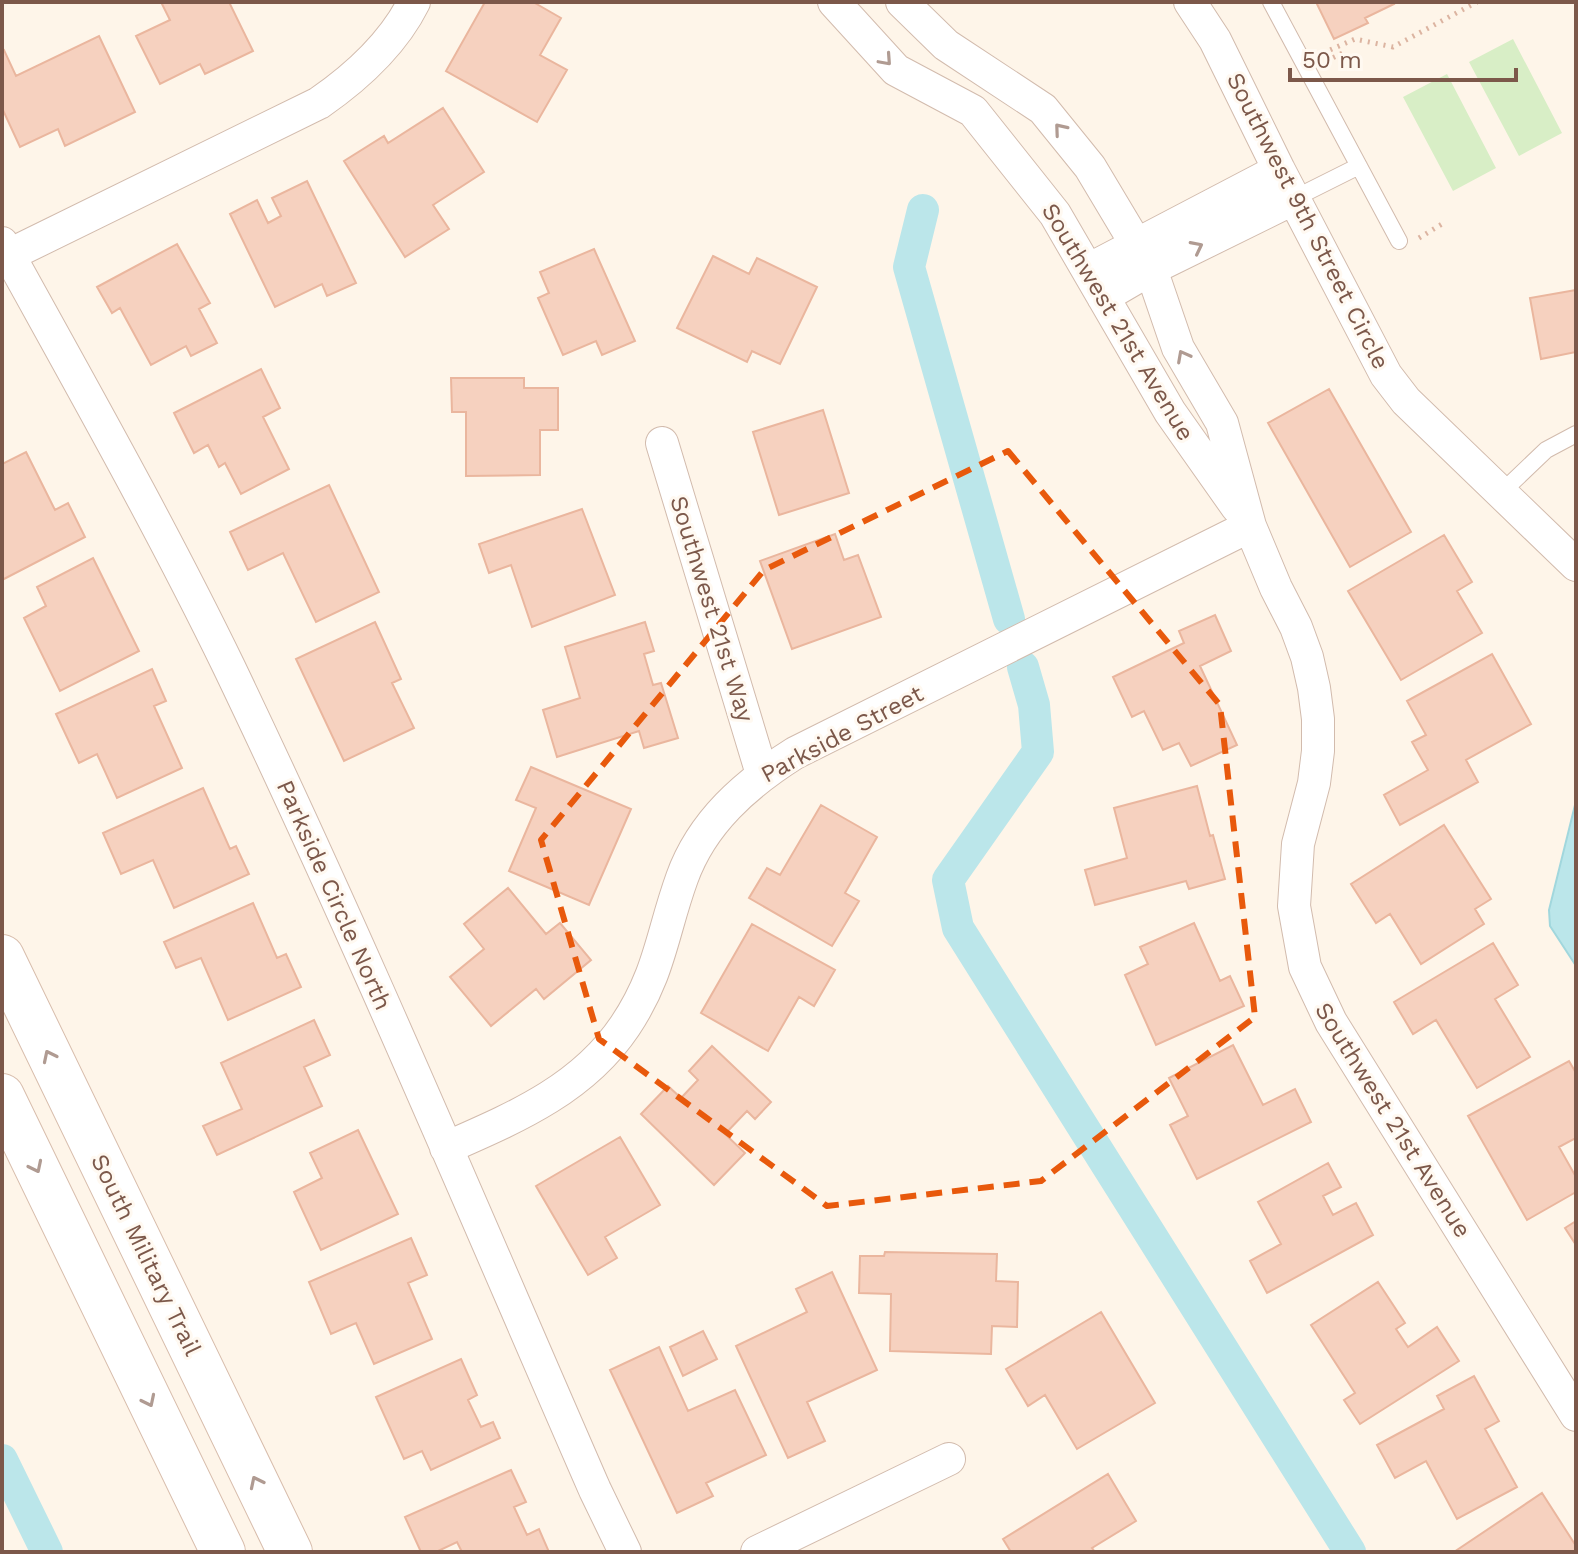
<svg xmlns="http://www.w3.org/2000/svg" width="1578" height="1554" viewBox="0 0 1578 1554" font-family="'Work Sans',sans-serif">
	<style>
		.green { fill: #d8eec6 }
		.water { fill: #bbe6ea; stroke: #a1d7dd; stroke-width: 2 }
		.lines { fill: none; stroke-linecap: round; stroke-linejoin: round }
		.canal { stroke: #bbe6ea; stroke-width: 32 }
		.building { fill: #f6d1bf; stroke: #eab69e; stroke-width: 2 }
		.lane-casing { stroke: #d2bbad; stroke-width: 18 }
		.street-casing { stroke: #d2bbad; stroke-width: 34 }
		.secondary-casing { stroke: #d8bdac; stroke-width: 46 }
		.path { stroke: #dcb4a1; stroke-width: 5; stroke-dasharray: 2 6; stroke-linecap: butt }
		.lane { stroke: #fff; stroke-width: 16 }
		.street { stroke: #fff; stroke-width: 32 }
		.secondary { stroke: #fff; stroke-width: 44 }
		.oneway { stroke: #b09b92 }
		.marked { fill: none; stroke: #e8590c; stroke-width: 6; stroke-dasharray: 16 10; stroke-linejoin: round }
		.labels { text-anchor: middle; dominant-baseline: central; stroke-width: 6; stroke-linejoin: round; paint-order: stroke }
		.street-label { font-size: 24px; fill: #7c584a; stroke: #fff9f1 }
	</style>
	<rect width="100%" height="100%" fill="#fef5e9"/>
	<!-- green -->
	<path class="green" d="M 1513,39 L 1562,133 L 1519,156 L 1469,62 Z
		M 1447,74 L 1496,168 L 1453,191 L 1403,97 Z"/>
	<!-- water -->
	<path class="water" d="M 1576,801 L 1576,966 L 1550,926 L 1549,910 Z"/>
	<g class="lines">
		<!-- canal -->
		<path class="canal" d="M 923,210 L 909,267 L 1009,619
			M 1023,667 L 1034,705 L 1038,752 L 948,880 L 958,928 L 1350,1552
			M 2,1460 L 47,1552"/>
	</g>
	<!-- building -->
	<path class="building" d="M 161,2 L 229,2 L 253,51 L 205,74 L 200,64 L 160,84 L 136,36 L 170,20 Z
		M 485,2 L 533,2 L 561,18 L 540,55 L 567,70 L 537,122 L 446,71 Z
		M 1316,2 L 1393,2 L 1394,4 L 1365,18 L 1368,23 L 1334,39 Z
		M 99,36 L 135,112 L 65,146 L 58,129 L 20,147 L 2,108 L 2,51 L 4,50 L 16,76 Z
		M 443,108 L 484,172 L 433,205 L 449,229 L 405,257 L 344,161 L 384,136 L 388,143 Z
		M 307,181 L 356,283 L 327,296 L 322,284 L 275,307 L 230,214 L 257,200 L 268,223 L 281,216 L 272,198 Z
		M 177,244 L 210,303 L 199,309 L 217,343 L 191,356 L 186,346 L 151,365 L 120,308 L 112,313 L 97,287 Z
		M 594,249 L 635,341 L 602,355 L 596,341 L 563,355 L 538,298 L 549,293 L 540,272 Z
		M 713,256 L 749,274 L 757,258 L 817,287 L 780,364 L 752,351 L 747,362 L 677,328 Z
		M 1576,290 L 1576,352 L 1541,359 L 1530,298 Z
		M 261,369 L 280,408 L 263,417 L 289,469 L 241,494 L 225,463 L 219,467 L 208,445 L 194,453 L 174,413 Z
		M 451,378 L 524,378 L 524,388 L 558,388 L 558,430 L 540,430 L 540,475 L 466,476 L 466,412 L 452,412 Z
		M 1329,389 L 1411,532 L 1350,567 L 1268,423 Z
		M 823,410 L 849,493 L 779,515 L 753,432 Z
		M 26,452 L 55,510 L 68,503 L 85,537 L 2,580 L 2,464 Z
		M 329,485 L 379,592 L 316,622 L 283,553 L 248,570 L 230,532 Z
		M 582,509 L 615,595 L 532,627 L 511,565 L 489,573 L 479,544 Z
		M 835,534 L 844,560 L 858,555 L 881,617 L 792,649 L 760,561 Z
		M 1444,535 L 1472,582 L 1457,591 L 1482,633 L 1401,680 L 1348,591 Z
		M 93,558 L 139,651 L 60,691 L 24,618 L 46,606 L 37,587 Z
		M 1215,615 L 1231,651 L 1200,666 L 1237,745 L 1191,766 L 1179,743 L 1163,750 L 1144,711 L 1132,717 L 1113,677 L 1184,643 L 1179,631 Z
		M 375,622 L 401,679 L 392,683 L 414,728 L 344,761 L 296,659 Z
		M 645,622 L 654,651 L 644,654 L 653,685 L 661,683 L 678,738 L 644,748 L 639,731 L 557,757 L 543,710 L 580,698 L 565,647 Z
		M 1492,654 L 1531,724 L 1466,760 L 1478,782 L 1400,825 L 1384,795 L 1428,770 L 1412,742 L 1426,735 L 1407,701 Z
		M 152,669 L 166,701 L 154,706 L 182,768 L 117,798 L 97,754 L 79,763 L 56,714 Z
		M 531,767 L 631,809 L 589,905 L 509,871 L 536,808 L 516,800 Z
		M 1197,786 L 1210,836 L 1213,835 L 1225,879 L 1189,889 L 1186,881 L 1095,905 L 1085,870 L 1127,858 L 1114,808 Z
		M 203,788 L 230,849 L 236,846 L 249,874 L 174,908 L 153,860 L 121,874 L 103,833 Z
		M 821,805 L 877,837 L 845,893 L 859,901 L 832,946 L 749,898 L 767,868 L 780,875 Z
		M 1444,825 L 1491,899 L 1475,909 L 1484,924 L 1421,964 L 1390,914 L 1376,923 L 1351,884 Z
		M 508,888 L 546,934 L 560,923 L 591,960 L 544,999 L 536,989 L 491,1026 L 450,977 L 484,949 L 464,924 Z
		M 253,903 L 277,958 L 286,954 L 301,987 L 228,1020 L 201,958 L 176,968 L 164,942 Z
		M 1194,923 L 1220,981 L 1230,976 L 1244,1006 L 1156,1045 L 1125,975 L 1148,964 L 1140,947 Z
		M 752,924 L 835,970 L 814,1006 L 799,997 L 768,1051 L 701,1013 Z
		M 1493,943 L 1518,985 L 1495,999 L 1530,1057 L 1477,1088 L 1436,1020 L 1413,1034 L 1394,1002 Z
		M 314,1020 L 330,1055 L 304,1067 L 322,1106 L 217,1155 L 203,1126 L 242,1109 L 221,1063 Z
		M 1233,1045 L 1263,1105 L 1295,1089 L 1311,1122 L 1197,1179 L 1170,1125 L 1188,1116 L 1169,1078 Z
		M 712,1046 L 771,1102 L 755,1119 L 747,1111 L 725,1134 L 745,1153 L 714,1185 L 641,1114 L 668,1086 L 681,1098 L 698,1080 L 689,1071 Z
		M 1569,1061 L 1576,1073 L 1576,1138 L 1559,1147 L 1576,1177 L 1576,1192 L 1527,1220 L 1468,1116 Z
		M 358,1130 L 398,1214 L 321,1250 L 294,1192 L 322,1178 L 310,1153 Z
		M 620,1137 L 660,1205 L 605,1237 L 617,1258 L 588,1275 L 536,1186 Z
		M 1328,1163 L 1341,1187 L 1323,1196 L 1333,1215 L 1356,1203 L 1373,1235 L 1267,1293 L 1250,1261 L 1281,1244 L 1258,1202 Z
		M 1576,1221 L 1576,1245 L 1565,1228 Z
		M 411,1238 L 427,1275 L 408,1283 L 432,1339 L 374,1364 L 356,1323 L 331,1334 L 309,1282 Z
		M 885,1252 L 997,1254 L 996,1281 L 1018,1282 L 1017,1327 L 992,1326 L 991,1354 L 890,1351 L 891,1294 L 859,1293 L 860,1256 L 884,1256 Z
		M 832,1272 L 877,1370 L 807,1402 L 825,1441 L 788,1458 L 736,1346 L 807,1312 L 796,1289 Z
		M 1378,1282 L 1405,1323 L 1396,1329 L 1408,1347 L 1437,1327 L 1459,1361 L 1360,1424 L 1344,1400 L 1355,1393 L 1311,1325 Z
		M 1101,1312 L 1155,1403 L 1077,1449 L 1045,1395 L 1028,1406 L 1006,1369 Z
		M 703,1331 L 717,1359 L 683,1376 L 670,1347 Z
		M 659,1347 L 688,1411 L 735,1390 L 766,1455 L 706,1483 L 713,1496 L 677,1513 L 610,1370 Z
		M 461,1359 L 477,1395 L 468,1400 L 481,1427 L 493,1422 L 500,1438 L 431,1470 L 422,1451 L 404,1459 L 376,1397 Z
		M 1474,1376 L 1499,1421 L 1485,1429 L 1517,1487 L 1457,1519 L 1426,1461 L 1395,1478 L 1377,1445 L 1444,1409 L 1437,1396 Z
		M 511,1470 L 526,1502 L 514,1507 L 527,1535 L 539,1529 L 549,1552 L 462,1552 L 457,1542 L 436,1552 L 421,1552 L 405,1517 Z
		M 1108,1474 L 1136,1521 L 1092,1548 L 1095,1552 L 1011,1552 L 1003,1539 Z
		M 1542,1493 L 1576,1546 L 1576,1552 L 1454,1552 Z"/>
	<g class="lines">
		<defs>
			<path id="lane" d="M 1271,2 L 1399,241
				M 1295,198 L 1359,166
				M 1502,492 L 1546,450 L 1576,434"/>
			<path id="street" d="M 834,2 L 896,70 L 973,111 L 1055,214 L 1170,412 L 1237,507
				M 902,2 L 946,45 L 1043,109 L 1090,167 L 1151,269 L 1178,348 L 1222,423 L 1250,526 L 1276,588 L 1296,627 L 1307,657 L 1314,688 L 1318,719 L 1318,751 L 1314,783 L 1298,844 L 1294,906 L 1305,967 L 1331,1022 L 1576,1415
				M 1190,2 L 1215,40 L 1279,170 L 1386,375 L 1406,401 L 1576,565
				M 2,243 L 9,255 L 319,103 C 358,76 393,44 414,2
				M 9,255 C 84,391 161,527 229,667 C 359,938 475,1215 595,1490 L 625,1552
				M 1088,270 L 1279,170
				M 1103,297 L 1151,269 L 1295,198
				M 662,443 L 762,774
				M 446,1148 C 514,1118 582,1090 625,1026 C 660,974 662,933 682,878 C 702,822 746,784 795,753 L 1250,526
				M 757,1552 L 949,1459"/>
			<path id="secondary" d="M 2,957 L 290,1552
				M 2,1096 L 223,1552"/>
		</defs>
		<!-- lane casing -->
		<use href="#lane" class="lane-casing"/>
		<!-- street casing -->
		<use href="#street" class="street-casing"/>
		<!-- secondary casing -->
		<use href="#secondary" class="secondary-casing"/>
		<!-- path -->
		<path class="path" d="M 1323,53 L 1355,39 L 1393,47 L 1477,2
			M 1326,61 L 1347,51
			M 1419,238 L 1442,224"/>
		<!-- lane -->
		<use href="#lane" class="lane"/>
		<!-- street -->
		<use href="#street" class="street"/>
		<!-- secondary -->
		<use href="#secondary" class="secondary"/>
	</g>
	<!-- one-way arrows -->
	<defs><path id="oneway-chevron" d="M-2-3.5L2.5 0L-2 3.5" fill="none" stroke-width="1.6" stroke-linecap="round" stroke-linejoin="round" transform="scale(2)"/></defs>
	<g class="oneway">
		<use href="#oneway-chevron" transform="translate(886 60) rotate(48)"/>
		<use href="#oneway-chevron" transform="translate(1060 129) rotate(-130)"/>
		<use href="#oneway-chevron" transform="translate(1197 247) rotate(-27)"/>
		<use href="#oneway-chevron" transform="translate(1183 356) rotate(-118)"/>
		<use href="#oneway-chevron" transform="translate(49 1056) rotate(-116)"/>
		<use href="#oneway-chevron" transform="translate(36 1167) rotate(64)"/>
		<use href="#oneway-chevron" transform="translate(149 1401) rotate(64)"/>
		<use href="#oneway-chevron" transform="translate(256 1482) rotate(-116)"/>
	</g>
	<!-- marked area -->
	<path class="marked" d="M 1008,451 L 1220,705 L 1255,1017 L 1041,1181 L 827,1206 L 599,1039 L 541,840 L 764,570 Z"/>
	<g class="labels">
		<!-- street labels -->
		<g class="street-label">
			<text transform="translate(1308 221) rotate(63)">Southwest 9th Street Circle</text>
			<text transform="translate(1118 322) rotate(59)">Southwest 21st Avenue</text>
			<text transform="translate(712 609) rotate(73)">Southwest 21st Way</text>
			<text transform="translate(842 734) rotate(-28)">Parkside Street</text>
			<text transform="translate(334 895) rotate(66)">Parkside Circle North</text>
			<text transform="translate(1393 1120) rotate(58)">Southwest 21st Avenue</text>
			<text transform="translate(146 1255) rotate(64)">South Military Trail</text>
		</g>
	</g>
	<!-- border -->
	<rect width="1578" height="1554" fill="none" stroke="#7c584a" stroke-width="8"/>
	<!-- scale -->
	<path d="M1290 68v12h226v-12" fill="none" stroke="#7c584a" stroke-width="4"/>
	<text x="1302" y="68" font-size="24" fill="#7c584a" stroke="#fff9f1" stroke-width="6" paint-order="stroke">50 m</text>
</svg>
